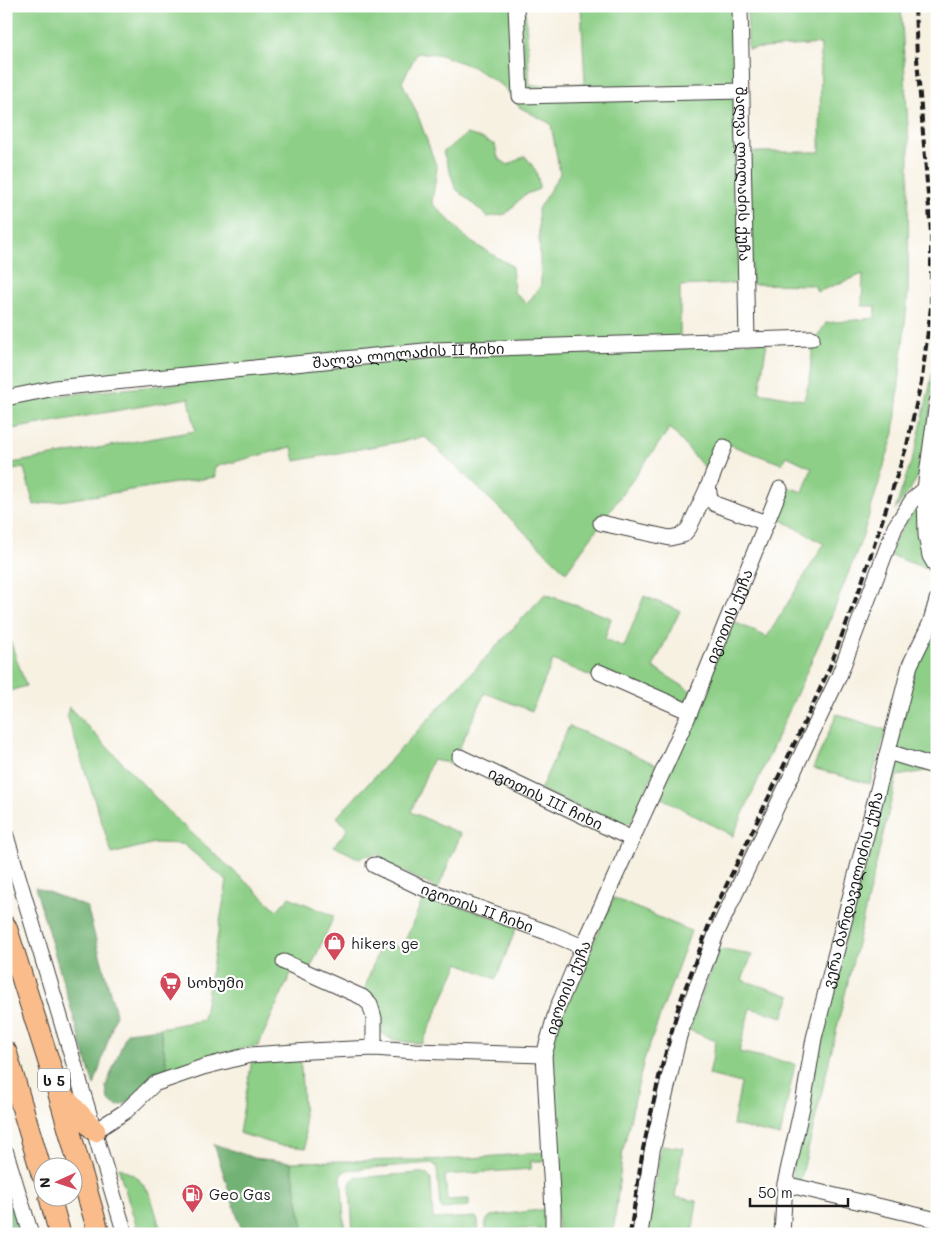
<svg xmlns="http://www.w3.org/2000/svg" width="943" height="1240" viewBox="0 0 943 1240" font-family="Mali,'Noto Sans Georgian',sans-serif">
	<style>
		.green { fill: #8dcf87; stroke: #547652; fill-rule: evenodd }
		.forest { fill: #72b274; stroke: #476748 }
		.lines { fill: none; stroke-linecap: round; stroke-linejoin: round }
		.minor-casing { stroke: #3d3c3a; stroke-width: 17 }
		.highway-casing { stroke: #3d3c3a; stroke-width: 23 }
		.minor { stroke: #fff; stroke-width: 15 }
		.highway { stroke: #f9bc8a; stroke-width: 21 }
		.rail { stroke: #1c1c1c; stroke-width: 4; stroke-dasharray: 8 4; stroke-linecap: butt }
		.labels { text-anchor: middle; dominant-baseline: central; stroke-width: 4.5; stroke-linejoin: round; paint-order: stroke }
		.shield { fill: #fff; stroke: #606060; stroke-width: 1 }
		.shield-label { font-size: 14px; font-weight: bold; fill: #1c1c1c }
		.street-label { font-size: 15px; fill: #1c1c1c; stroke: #fff }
		.poi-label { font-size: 15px; fill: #1c1c1c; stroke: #fff; text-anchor: start }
	</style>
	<rect width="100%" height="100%" fill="#fff"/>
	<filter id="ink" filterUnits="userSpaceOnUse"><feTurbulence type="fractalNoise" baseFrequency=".02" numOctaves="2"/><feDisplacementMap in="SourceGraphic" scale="10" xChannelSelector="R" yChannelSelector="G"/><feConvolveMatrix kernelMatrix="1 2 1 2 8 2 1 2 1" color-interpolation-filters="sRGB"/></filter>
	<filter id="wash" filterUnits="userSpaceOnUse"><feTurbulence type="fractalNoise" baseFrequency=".0096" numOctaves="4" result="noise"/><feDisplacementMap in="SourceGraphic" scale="20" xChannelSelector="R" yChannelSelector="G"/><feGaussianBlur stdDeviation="1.12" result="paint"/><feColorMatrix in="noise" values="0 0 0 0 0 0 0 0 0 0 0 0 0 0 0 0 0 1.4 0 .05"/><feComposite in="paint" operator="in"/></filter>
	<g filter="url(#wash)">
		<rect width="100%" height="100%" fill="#f7f1e2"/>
		<!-- green -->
		<path class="green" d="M 6,6 L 513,6 L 518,100 L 737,94 L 741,283 L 680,286 L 680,338 L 576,342 L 6,392 ZM 417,53 L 438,54 L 473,67 L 504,87 L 519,107 L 551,124 L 560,174 L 538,209 L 541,285 L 527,304 L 514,292 L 512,266 L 471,242 L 432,203 L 437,168 L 418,116 L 402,82 Z
			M 520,6 L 525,6 L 530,86 L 585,83 L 581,6 L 737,6 L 738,88 L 525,91 Z
			M 747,6 L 901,6 L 909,145 L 908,293 L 894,433 L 862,538 L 831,617 L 733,836 L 660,797 L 732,621 L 767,637 L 824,544 L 773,515 L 785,486 L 803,492 L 812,468 L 787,456 L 782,464 L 722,442 L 710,474 L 670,428 L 566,572 L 425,437 L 295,461 L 292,447 L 214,467 L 215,477 L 34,505 L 24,468 L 6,471 L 6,435 L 12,463 L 195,431 L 189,398 L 6,430 L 6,403 L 34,398 L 204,381 L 431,353 L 767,342 L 759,392 L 804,400 L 809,382 L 813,344 L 826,323 L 875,318 L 876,306 L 862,306 L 863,274 L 817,292 L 814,285 L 752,284 L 749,152 L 820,152 L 821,44 L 748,49 Z
			M 467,134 L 481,138 L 495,145 L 498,158 L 508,165 L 525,156 C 534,167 539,174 539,189 L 524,195 L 506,214 L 488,217 L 456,189 L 443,152 Z
			M 935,362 L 928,434 L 920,473 L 911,488 L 895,510 L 917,444 Z
			M 937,448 L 937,554 L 932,526 L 935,452 Z
			M 916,506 L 918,508 L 930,570 L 887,554 Z
			M 545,594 L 611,618 L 605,639 L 624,647 L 644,596 L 680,611 L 653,667 L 691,691 L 686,703 L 597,668 L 593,677 L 553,660 L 532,711 L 485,693 L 458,751 L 455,764 L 432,760 L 411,812 L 461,834 L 438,889 L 389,864 L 377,854 L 365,856 L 360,859 L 334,846 L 348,829 L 337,817 Z
			M 937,614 L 937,762 L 897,748 L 915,666 Z
			M 6,629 L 26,686 L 6,692 Z
			M 69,707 L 175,818 L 277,910 L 289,897 L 334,916 L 310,969 L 292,971 L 258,1046 L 226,1053 L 168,1073 L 160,1028 L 203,1020 L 227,881 L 183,844 L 154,843 L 112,854 L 67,715 Z
			M 837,714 L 886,730 L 870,784 L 813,768 Z
			M 569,726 L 657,765 L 631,822 L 623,826 L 540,790 Z
			M 898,759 L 932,770 L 897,776 L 800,1183 L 794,1179 L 792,1169 L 817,1044 L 892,763 Z
			M 425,894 L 517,926 L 496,979 L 459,963 L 422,1044 L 392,1040 L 382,1033 L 379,1022 L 364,991 L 381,942 L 402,948 Z
			M 614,898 L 691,931 L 644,1060 L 623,1150 L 613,1234 L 558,1234 L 551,1049 L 561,1012 Z
			M 719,949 L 752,955 L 742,980 L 791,996 L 783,1017 L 750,1008 L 739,1052 L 795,1064 L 780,1136 L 733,1125 L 741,1083 L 709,1075 L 716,1041 L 689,1030 Z
			M 300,1055 L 306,1148 L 278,1145 L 239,1133 L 252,1060 Z
			M 661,1145 L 683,1148 L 675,1197 L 697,1201 L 692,1234 L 647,1233 Z
			M 546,1152 L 546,1161 L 531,1161 L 531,1169 L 445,1175 L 447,1200 L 469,1199 L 469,1206 L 443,1209 L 441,1208 L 440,1205 L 437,1169 L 436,1166 L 432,1163 L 347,1170 L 341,1174 L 345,1234 L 304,1234 L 291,1162 L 459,1159 Z
			M 118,1167 L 137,1177 L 150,1194 L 162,1234 L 139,1234 Z
			M 419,1173 C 425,1173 428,1174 431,1180 L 433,1218 L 435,1219 L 476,1217 L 478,1221 L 479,1234 L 353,1234 L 350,1185 L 351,1181 L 354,1178 Z
			M 548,1209 L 548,1234 L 540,1234 L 540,1229 L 530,1230 L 530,1229 L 499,1230 L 499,1234 L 486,1234 C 486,1227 484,1220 491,1216 Z"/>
		<!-- forest -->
		<path class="forest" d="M 35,887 L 87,907 L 116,1014 L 94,1086 Z
			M 160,1028 L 168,1073 L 125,1104 L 117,1106 L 108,1100 L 106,1086 L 127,1032 Z
			M 214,1144 L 254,1158 L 291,1162 L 304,1234 L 243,1234 Z
			M 6,1181 L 22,1234 L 6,1234 Z"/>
	</g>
	<g filter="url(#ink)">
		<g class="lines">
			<defs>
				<g id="minor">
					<path d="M 516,6 L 520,96 L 742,91"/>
					<path id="s1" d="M 740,6 L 747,340"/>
					<path id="s2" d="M 6,398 L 55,388 L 434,350 L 812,338"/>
					<path d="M 937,402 L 925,489 L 926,535 L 930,556 L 937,568"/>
					<path d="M 724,447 L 708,487 L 710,499 L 715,504 L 766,523"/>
					<path d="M 601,523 L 670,538 L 683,535 L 689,528 L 708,487"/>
					<path d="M 599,672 L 690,712"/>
					<path d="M 888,752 L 937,767"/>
					<path id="s3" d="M 460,757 L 632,839"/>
					<path d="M 6,836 L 125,1234"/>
					<path id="s4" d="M 374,865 L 420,887 L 552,934 L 583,947"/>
					<path d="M 284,962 L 362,997 L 370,1004 L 374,1018 L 374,1048"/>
					<path d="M 95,1131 L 126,1111 L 154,1084 L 203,1067 L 250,1055 L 310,1051 L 374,1048 L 415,1051 L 544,1055"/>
					<path d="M 6,1153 L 31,1234"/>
					<path d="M 785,1184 L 937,1220"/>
					<path id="s5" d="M 553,1234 L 553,1210 L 544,1055 L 557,1009 L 583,947 L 690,712 L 780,489"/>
					<path d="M 640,1234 L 652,1151 L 679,1036 L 716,934 L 839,676 L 895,527 L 913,499 L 925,489"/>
					<path id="s6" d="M 782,1234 L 785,1184 L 804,1098 L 814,1038 L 910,665 L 930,624 L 937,600"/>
				</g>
				<path id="highway" d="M 6,927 L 58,1091 L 99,1234
					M 6,1052 L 42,1174
					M 61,1094 L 95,1131
					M 50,1198 L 60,1234"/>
			</defs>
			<!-- minor casing -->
			<use href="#minor" class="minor-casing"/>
			<!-- highway casing -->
			<use href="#highway" class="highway-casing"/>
			<!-- minor -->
			<use href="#minor" class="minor"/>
			<!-- highway -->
			<use href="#highway" class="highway"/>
			<!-- rail -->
			<path class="rail" d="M 630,1234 L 643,1149 L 659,1077 L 679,1005 L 714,911 L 810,711 L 829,669 L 860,588 L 907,445 L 922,378 L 931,307 L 931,233 L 917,58 L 915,6"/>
		</g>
	</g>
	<!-- icons -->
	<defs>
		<symbol id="shop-pin" viewBox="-11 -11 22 30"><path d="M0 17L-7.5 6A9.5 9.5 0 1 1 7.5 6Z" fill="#d1495b" stroke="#fff"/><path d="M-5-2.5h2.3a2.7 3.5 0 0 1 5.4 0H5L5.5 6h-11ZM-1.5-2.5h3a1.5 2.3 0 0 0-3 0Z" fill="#fff"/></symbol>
		<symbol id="supermarket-pin" viewBox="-11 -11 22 30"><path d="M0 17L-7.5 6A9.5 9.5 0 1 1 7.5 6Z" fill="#d1495b" stroke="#fff"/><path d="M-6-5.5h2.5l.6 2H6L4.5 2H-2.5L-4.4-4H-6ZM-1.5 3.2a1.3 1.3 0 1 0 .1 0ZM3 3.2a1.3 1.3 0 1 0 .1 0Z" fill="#fff"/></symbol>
		<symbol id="fuel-pin" viewBox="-11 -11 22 30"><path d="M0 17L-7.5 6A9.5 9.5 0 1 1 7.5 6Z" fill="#d1495b" stroke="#fff"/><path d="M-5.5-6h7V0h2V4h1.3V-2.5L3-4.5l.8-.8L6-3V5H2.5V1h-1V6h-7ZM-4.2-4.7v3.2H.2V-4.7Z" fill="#fff"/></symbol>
	</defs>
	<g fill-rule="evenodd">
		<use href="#shop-pin" x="322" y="930" width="25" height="34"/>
		<use href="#supermarket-pin" x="158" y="970" width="25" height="34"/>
		<use href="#fuel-pin" x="180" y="1182" width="25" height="34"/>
	</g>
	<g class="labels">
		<!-- shield labels -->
		<rect class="shield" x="38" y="1068.5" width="32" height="23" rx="4"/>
		<g class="shield-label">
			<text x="54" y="1080">ს 5</text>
		</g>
		<!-- street labels -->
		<g class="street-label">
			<text stroke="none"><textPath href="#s1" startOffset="168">შალვა ლოლაძის ქუჩა</textPath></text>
			<text stroke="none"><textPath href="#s2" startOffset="405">შალვა ლოლაძის II ჩიხი</textPath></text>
			<text stroke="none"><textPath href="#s5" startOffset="656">იგოთის ქუჩა</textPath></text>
			<text stroke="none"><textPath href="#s3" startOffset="95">იგოთის III ჩიხი</textPath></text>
			<text stroke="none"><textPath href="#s6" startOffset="352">ვერა ბარდაველიძის ქუჩა</textPath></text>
			<text stroke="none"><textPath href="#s4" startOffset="112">იგოთის II ჩიხი</textPath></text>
			<text stroke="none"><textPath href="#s5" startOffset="251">იგოთის ქუჩა</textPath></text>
		</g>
		<!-- poi labels -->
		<g class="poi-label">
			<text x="351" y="943">hikers ge</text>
			<text x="187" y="982">სოხუმი</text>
			<text x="209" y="1194">Geo Gas</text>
		</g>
	</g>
	<!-- margin -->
	<rect width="943" height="1240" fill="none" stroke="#fff" stroke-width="25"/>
	<!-- north arrow -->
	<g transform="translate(58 1182) rotate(267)"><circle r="24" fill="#ffffff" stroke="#a4a4a4"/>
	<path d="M0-4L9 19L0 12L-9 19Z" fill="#d1495b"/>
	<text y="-8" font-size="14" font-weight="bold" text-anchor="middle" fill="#1c1c1c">N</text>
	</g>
	<!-- scale -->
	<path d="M750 1198v8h98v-8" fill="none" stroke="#1c1c1c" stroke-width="2.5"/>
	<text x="758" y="1198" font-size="15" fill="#1c1c1c" stroke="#ffffff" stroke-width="4" paint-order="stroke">50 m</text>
</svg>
